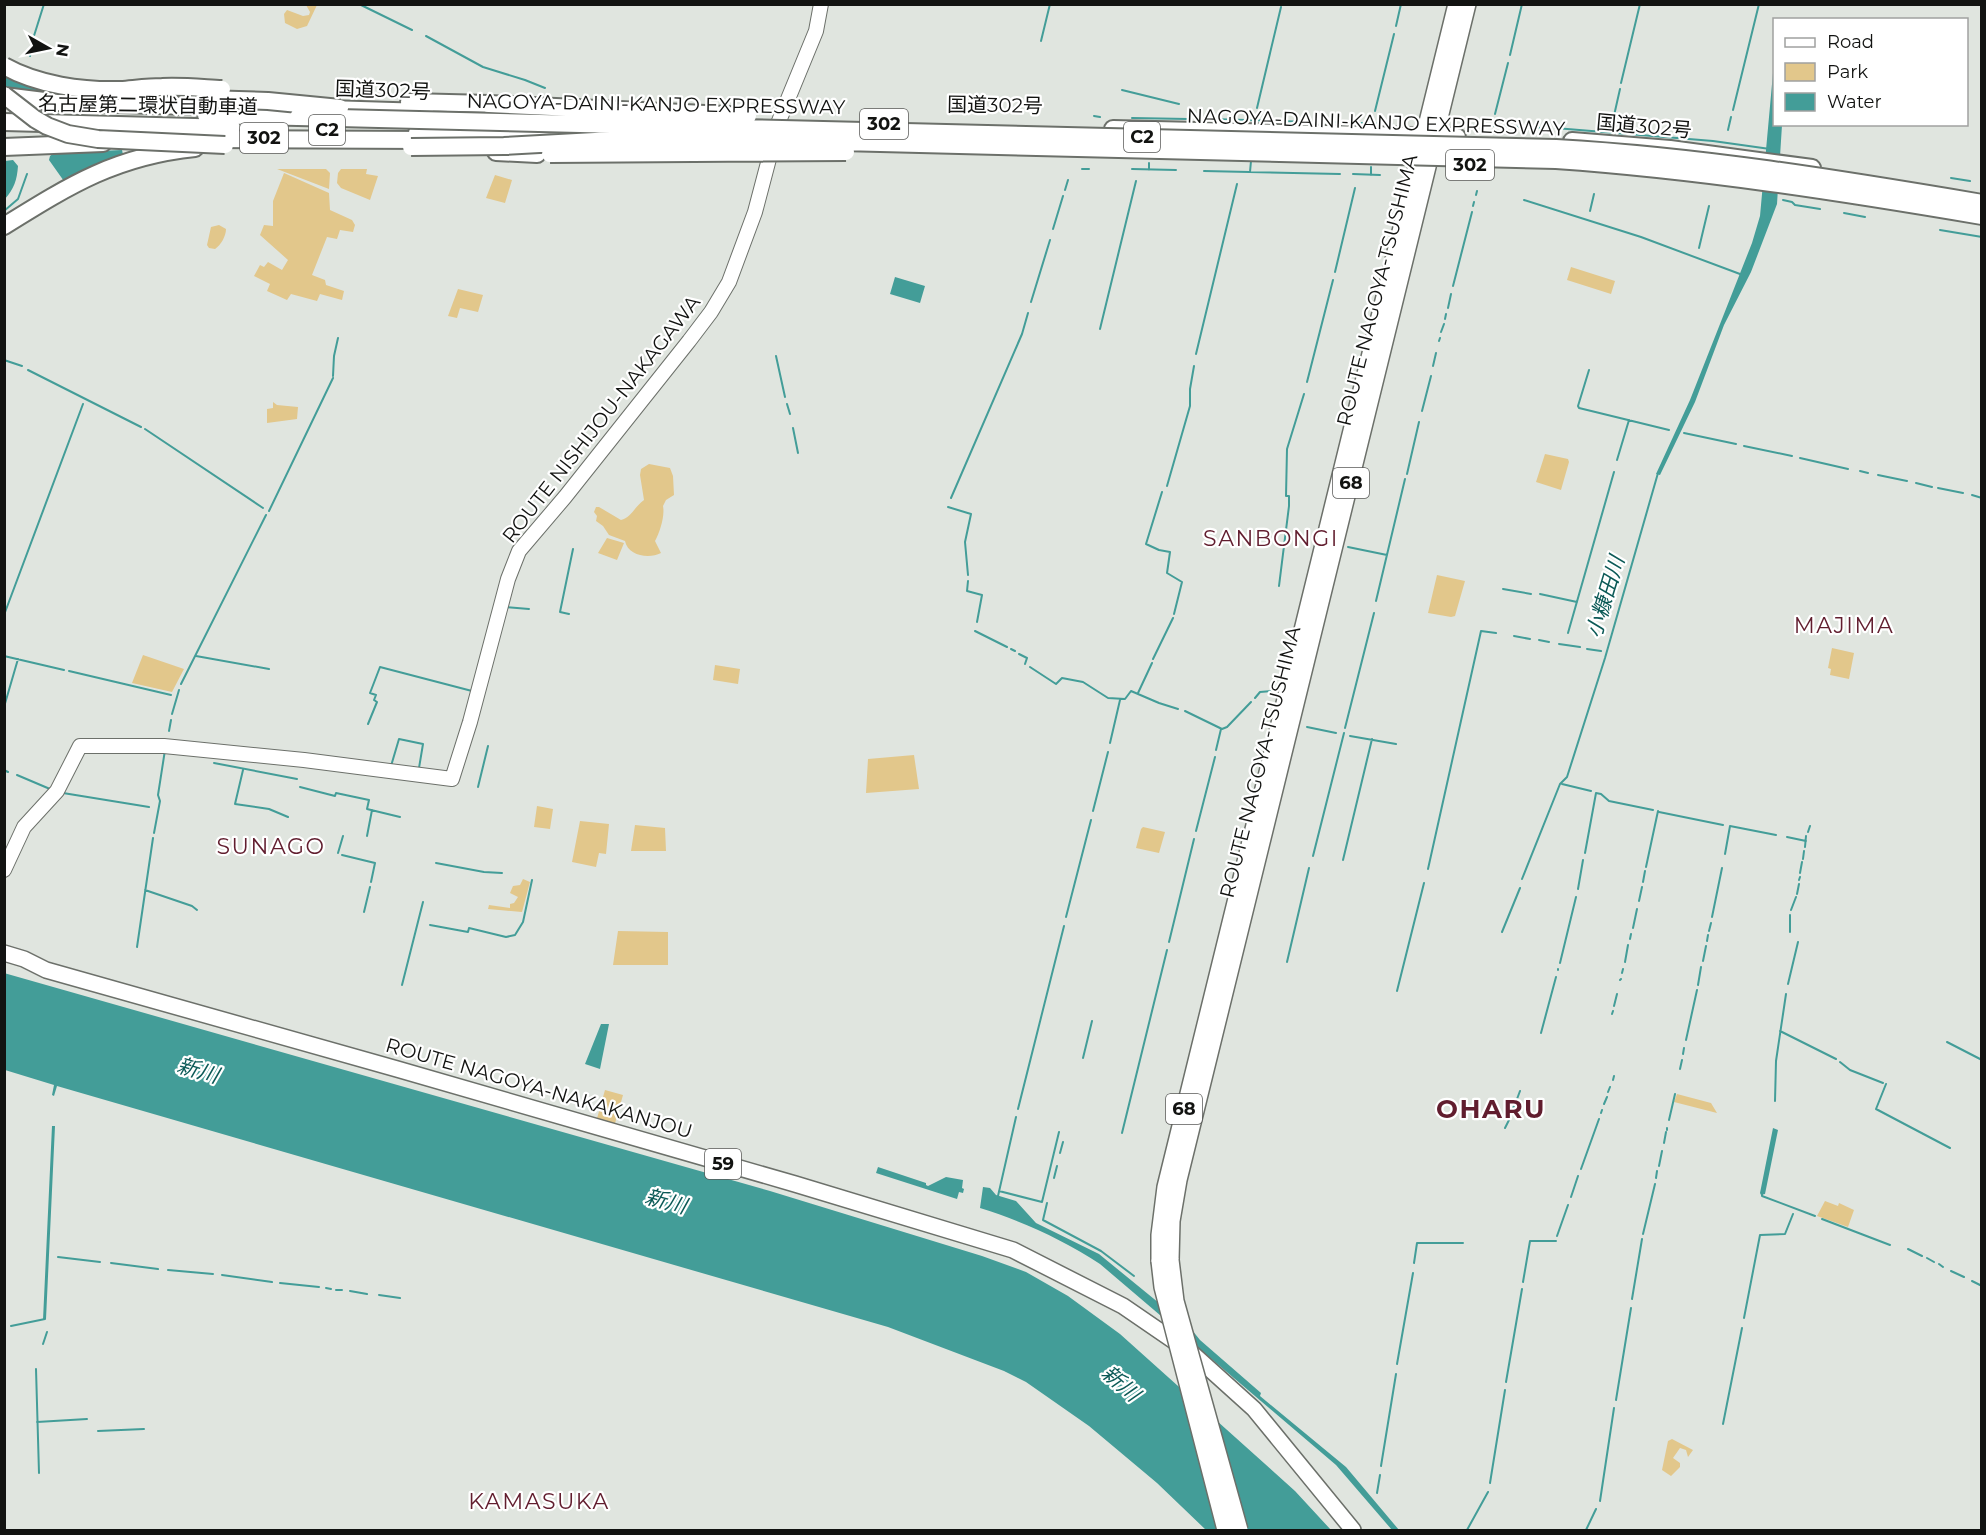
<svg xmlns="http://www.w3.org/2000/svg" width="1986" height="1535" viewBox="0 0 1986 1535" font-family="Montserrat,'Noto Sans JP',sans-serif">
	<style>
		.green { fill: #e2c78b }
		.water { fill: #439d98 }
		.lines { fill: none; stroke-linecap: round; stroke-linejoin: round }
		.stream { stroke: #439d98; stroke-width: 2 }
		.secondary-casing { stroke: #6c706a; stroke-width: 16 }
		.primary-casing { stroke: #6c706a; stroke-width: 18 }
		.highway-casing { stroke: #6c706a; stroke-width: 20 }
		.secondary { stroke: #fff; stroke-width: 14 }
		.primary { stroke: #fff; stroke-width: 15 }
		.highway { stroke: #fff; stroke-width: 16 }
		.primary-bridge-casing { stroke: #6c706a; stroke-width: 18; stroke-linecap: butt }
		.highway-bridge-casing { stroke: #6c706a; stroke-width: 20; stroke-linecap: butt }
		.primary-bridge { stroke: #fff; stroke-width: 15 }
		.highway-bridge { stroke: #fff; stroke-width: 16 }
		.labels { text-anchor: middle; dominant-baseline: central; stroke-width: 4.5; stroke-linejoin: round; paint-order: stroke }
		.shield { fill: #fff; stroke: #595a58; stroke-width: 1.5 }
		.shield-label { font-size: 18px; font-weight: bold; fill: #121311 }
		.street-label { font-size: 20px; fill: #121311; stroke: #fff }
		.water-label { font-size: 21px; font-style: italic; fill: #0c5a57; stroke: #fff }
		.quarter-label { font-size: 22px; letter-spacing: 1.5px; fill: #611d2e; stroke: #fff }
		.district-label { font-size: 26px; font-weight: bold; letter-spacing: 1.5px; fill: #611d2e; stroke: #fff }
	</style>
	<rect width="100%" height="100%" fill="#e0e5df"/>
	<!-- green -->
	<path class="green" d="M 306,5 L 317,5 L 307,26 L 297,29 L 285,23 L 284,14 L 287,10 L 303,16 L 309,15 L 310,12 Z
		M 277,169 L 326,169 L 330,173 L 329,189 Z
		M 341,169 L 367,169 L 366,174 L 378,176 L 370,200 L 341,188 L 337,183 L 338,173 Z
		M 284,173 L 329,193 L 330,210 L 352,220 L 355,225 L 353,232 L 340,230 L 337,239 L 327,237 L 312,275 L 325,280 L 326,285 L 344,291 L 342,300 L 320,294 L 317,301 L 291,294 L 287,300 L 267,291 L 270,284 L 254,276 L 260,265 L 264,267 L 268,262 L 282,270 L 288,260 L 260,235 L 264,225 L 273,226 L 273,201 Z
		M 495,175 L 512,180 L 505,203 L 486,198 Z
		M 219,225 L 226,229 C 226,236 221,245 215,249 L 209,248 L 207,245 L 211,227 Z
		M 1571,267 L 1615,281 L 1611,294 L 1567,280 Z
		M 458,289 L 483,295 L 478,312 L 460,308 L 457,318 L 448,316 Z
		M 273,402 L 277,405 L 298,407 L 297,419 L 267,423 L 267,409 L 273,408 Z
		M 1545,454 L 1568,459 L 1569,462 L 1561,490 L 1536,482 Z
		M 649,464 L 670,468 L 673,476 L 674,495 L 666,500 L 663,506 C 665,516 660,532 655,541 L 661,553 C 649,559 628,556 625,541 L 609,535 L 603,526 L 596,521 L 597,516 L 594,512 L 596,507 L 599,507 L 621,520 C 631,518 635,506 644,500 L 640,475 L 641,469 Z
		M 607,538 L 624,543 L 617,560 L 598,553 Z
		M 1437,575 L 1465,581 L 1455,616 L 1451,617 L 1428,613 Z
		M 1832,648 L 1854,653 L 1849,679 L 1830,675 L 1831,669 L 1828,668 Z
		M 143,655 L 184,669 L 172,692 L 132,683 Z
		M 715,665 L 740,669 L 738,684 L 713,680 Z
		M 914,755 L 919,789 L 866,793 L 868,759 Z
		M 537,806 L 553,809 L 550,829 L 534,827 Z
		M 580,821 L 609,824 L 606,854 L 599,853 L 596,867 L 572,862 Z
		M 635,825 L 665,828 L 666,851 L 631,851 Z
		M 1143,827 L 1165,832 L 1159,853 L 1136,848 L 1141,829 Z
		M 523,879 L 530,882 L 522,912 L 488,909 L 489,905 L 510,908 L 510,904 L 514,903 L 518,897 L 510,893 L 513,886 L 520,885 Z
		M 618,931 L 668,932 L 668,965 L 613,965 Z
		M 605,1090 L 623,1095 L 614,1127 L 596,1122 Z
		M 1677,1094 L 1711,1103 L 1717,1113 L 1674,1102 Z
		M 1825,1201 L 1838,1206 L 1839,1203 L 1854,1210 L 1848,1227 L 1817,1216 Z
		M 1672,1439 L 1693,1450 L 1688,1457 L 1686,1450 L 1680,1448 L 1673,1458 L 1680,1463 L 1680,1467 L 1671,1476 L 1662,1470 L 1668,1441 Z"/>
	<!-- water -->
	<path class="water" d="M 4,59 L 52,85 L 48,93 L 5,88 Z
		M 1774,62 L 1774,124 L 1782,125 L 1777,204 L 1751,272 L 1724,325 L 1695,402 L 1660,475 L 1656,474 L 1690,400 L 1752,243 L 1760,216 Z
		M 122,150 L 124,159 L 66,184 L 49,160 L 50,156 L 54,153 Z
		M 13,160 L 18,166 C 17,180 14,189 5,199 L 5,161 Z
		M 895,277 L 925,286 L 920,303 L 890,294 Z
		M 4,973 L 770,1191 L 982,1256 L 1026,1272 L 1068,1296 L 1120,1334 L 1295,1491 L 1331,1530 L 1206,1530 L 1157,1483 L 1089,1426 L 1026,1382 L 1004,1371 L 888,1327 L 57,1086 L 54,1096 L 52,1095 L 54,1085 L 5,1070 Z
		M 601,1024 L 609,1024 L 600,1069 L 585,1064 Z
		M 52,1126 L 55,1126 L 46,1319 L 43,1320 Z
		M 1773,1128 L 1778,1130 L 1765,1194 L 1761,1195 L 1760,1193 Z
		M 878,1167 L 926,1183 L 926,1185 L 928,1186 L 946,1177 L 963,1180 L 962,1188 L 964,1189 L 963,1193 L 959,1192 L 957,1199 L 876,1173 Z
		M 983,1187 L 990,1188 L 996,1195 L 1016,1201 L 1036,1223 L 1099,1254 L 1192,1330 L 1200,1340 L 1261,1393 L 1260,1396 L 1346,1467 L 1399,1530 L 1392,1530 L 1336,1465 L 1100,1264 C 1064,1240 1022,1221 980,1208 Z"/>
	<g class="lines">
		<!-- stream -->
		<path class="stream" d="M 359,4 L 412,30
			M 1396,26 L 1401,4
			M 426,36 L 483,67 L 525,80 L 545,88
			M 1041,41 L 1050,4
			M 1510,55 L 1522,4
			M 30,56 L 33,39 L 44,4
			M 1621,83 L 1640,4
			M 1122,90 L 1179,104
			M 1257,108 L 1281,7
			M 1733,110 L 1759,4
			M 1375,111 L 1394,34
			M 1495,114 L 1508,63
			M 1094,116 L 1100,117
			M 1132,118 L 1188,119
			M 1211,119 L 1311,122
			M 1613,120 L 1620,89
			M 1322,122 L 1392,124
			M 1474,125 L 1544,128
			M 1555,128 L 1713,141 L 1770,149
			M 1728,130 L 1731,117
			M 1082,169 L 1089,169
			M 1132,169 L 1176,170
			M 1149,170 L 1149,163
			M 1204,171 L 1340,174
			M 1250,172 L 1251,161
			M 1353,174 L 1380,175
			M 1371,175 L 1371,167
			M 1447,176 L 1484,178
			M 1480,177 L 1481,170
			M 1951,178 L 1970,181
			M 1065,190 L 1068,180
			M 1476,195 L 1477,191
			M 1524,200 L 1641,237 L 1740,274
			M 1783,200 L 1792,202 L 1795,205 L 1820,209
			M 1473,206 L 1474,202
			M 4,211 L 18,199 L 27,174
			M 1590,211 L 1594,194
			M 1844,213 L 1865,217
			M 1053,229 L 1063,196
			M 1940,230 L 1982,237
			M 1699,248 L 1709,206
			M 1335,272 L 1355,188
			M 1453,286 L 1472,212
			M 1031,302 L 1050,240
			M 1448,308 L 1451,294
			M 1445,319 L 1446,314
			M 1100,329 L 1136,181
			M 1441,332 L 1444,324
			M 1439,341 L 1440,338
			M 1196,354 L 1237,184
			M 776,356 L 785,397
			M 4,360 L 22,366
			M 1433,366 L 1436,353
			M 28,370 L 141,427
			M 1589,370 L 1578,406 L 1579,408 L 1669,430
			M 333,376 L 334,356 L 338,338
			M 1307,382 L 1333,280
			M 787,404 L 790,414
			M 1422,411 L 1431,376
			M 793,428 L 798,453
			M 145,429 L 263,508
			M 1684,433 L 1736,444
			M 1744,446 L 1792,456
			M 1800,458 L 1848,469
			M 1617,460 L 1629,420
			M 1860,471 L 1868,473
			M 1407,474 L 1419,422
			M 1878,475 L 1907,481
			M 1916,483 L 1932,487
			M 1167,486 L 1190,406 L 1190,389 L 1194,366
			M 1938,488 L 1963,493
			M 1162,492 L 1146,544 L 1159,550 L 1170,552 L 1167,573 L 1182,582 L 1174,614
			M 1972,495 L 1982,498
			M 951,498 L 1022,334 L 1028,313
			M 948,507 L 971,514 L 965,542 L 968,575
			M 269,511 L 333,378
			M 1348,547 L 1387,555
			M 968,581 L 967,591 L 982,595 L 977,622
			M 1279,586 L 1289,506 L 1289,496 L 1286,496 L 1287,449 L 1304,394
			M 1503,589 L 1531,594
			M 1540,594 L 1577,602
			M 1376,601 L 1405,479
			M 505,607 L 529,609
			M 569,614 L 560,612 L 573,549
			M 4,615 L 83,404
			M 975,631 L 1007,647
			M 1568,633 L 1614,472
			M 1514,636 L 1530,639
			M 1539,640 L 1549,642
			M 1559,644 L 1580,647
			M 1011,649 L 1015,651
			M 1587,649 L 1601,651
			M 1019,654 L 1027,658 L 1025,664
			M 4,656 L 64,670
			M 196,656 L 269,669
			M 1153,659 L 1173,618
			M 1030,667 L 1056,684 L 1062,678 L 1083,682 L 1108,698 L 1125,699 L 1131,691 L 1159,703 L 1178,709
			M 69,671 L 171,695
			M 181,684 L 266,515
			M 1138,693 L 1152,663
			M 1255,698 L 1260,692 L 1272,691
			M 4,707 L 18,659
			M 1185,711 L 1222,729 L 1227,727 L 1251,702
			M 172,714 L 179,690
			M 368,724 L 377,702 L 374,700 L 376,695 L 370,693 L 380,667 L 472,691
			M 1307,727 L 1336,733
			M 1345,728 L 1374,613
			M 169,731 L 171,720
			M 1350,736 L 1396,744
			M 1110,743 L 1120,700
			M 1216,750 L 1221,729
			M 214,763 L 297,779
			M 391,766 L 399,739 L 423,744 L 419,768
			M 4,770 L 8,772
			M 243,770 L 235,804 L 269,809 L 288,817
			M 17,775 L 50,789
			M 1562,784 L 1591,791
			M 300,787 L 335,796 L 336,793 L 369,800 L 367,809 L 400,817
			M 478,787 L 488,746
			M 63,793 L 149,807
			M 1093,811 L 1108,752
			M 1659,812 L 1723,825
			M 1196,831 L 1215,757
			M 1808,832 L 1810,826
			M 154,833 L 160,801 L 158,795 L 165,750
			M 367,836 L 372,810
			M 1787,837 L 1806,841
			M 1805,847 L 1806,836
			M 338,853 L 343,836
			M 1585,853 L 1596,793 L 1601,794 L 1609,801 L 1653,810
			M 1725,854 L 1730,826 L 1776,835
			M 342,855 L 375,863 L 371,882
			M 1313,856 L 1344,733
			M 1803,859 L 1804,851
			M 1343,860 L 1372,739
			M 436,863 L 484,872 L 502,873
			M 1646,867 L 1658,811
			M 1428,869 L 1481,631 L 1496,633
			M 1800,873 L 1802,862
			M 1522,879 L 1560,784 L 1567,777 L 1605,658 L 1658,473
			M 1799,880 L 1800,877
			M 1643,882 L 1645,871
			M 1578,889 L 1583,860
			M 145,890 L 192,906 L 197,910
			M 1797,894 L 1799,884
			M 1639,901 L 1642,887
			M 1791,910 L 1796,897
			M 364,912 L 370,887
			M 1790,915 L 1790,932
			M 1066,917 L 1091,820
			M 1712,917 L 1722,868
			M 430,925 L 468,932 L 469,928 L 506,937 L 515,935 L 523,922 L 532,880
			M 1633,928 L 1637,909
			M 1709,931 L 1711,923
			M 1502,932 L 1520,888
			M 1630,939 L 1631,934
			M 1707,941 L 1708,935
			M 1169,942 L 1194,839
			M 137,947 L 153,838
			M 1703,961 L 1706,946
			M 1287,962 L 1309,868
			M 1625,962 L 1628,945
			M 1560,963 L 1576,897
			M 1558,970 L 1558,969
			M 1622,973 L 1623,969
			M 1620,980 L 1621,979
			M 1788,984 L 1798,942
			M 402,985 L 423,902
			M 1698,985 L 1701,967
			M 1397,991 L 1424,883
			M 1614,1006 L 1617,994
			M 1612,1014 L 1613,1011
			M 1780,1031 L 1836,1059
			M 1541,1033 L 1556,977
			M 1686,1040 L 1697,990
			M 1947,1042 L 1982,1060
			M 1683,1054 L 1684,1048
			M 1083,1058 L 1092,1021
			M 1840,1062 L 1850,1070 L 1883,1083
			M 1680,1069 L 1682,1060
			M 1613,1080 L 1614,1076
			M 1886,1084 L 1876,1109 L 1950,1148
			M 1608,1092 L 1610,1087
			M 1517,1099 L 1520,1091
			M 1775,1101 L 1776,1061 L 1786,994
			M 1604,1104 L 1607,1097
			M 1018,1109 L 1064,926
			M 1512,1110 L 1515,1104
			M 1601,1113 L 1602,1110
			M 1669,1120 L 1675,1094
			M 1505,1128 L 1510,1118
			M 1667,1130 L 1667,1128
			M 1122,1133 L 1167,950
			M 1664,1143 L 1666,1132
			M 1060,1153 L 1063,1142
			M 1659,1166 L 1662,1151
			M 1581,1169 L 1599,1119
			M 1054,1178 L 1057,1166
			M 1656,1178 L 1657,1171
			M 999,1191 L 1042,1202 L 1059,1132
			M 1762,1193 L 1762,1196 L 1815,1216
			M 998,1196 L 1016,1117
			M 1571,1197 L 1578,1176
			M 1047,1203 L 1043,1220 L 1101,1251 L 1134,1276
			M 1822,1219 L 1890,1245
			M 1643,1234 L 1655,1184
			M 1557,1236 L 1568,1205
			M 1908,1249 L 1922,1256
			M 58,1257 L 100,1262
			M 1927,1258 L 1934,1262
			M 111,1263 L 158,1269
			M 1414,1263 L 1417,1243 L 1463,1243
			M 1939,1264 L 1943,1267
			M 168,1270 L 213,1274
			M 1951,1271 L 1964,1277
			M 222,1275 L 272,1282
			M 1972,1281 L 1982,1286
			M 1523,1282 L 1530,1241 L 1556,1241
			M 280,1283 L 319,1287
			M 326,1288 L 331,1289
			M 336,1290 L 342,1290
			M 350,1291 L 367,1294
			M 379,1295 L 400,1298
			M 1632,1299 L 1642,1239
			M 1744,1318 L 1760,1235 L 1785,1234 L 1793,1214
			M 11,1326 L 45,1319
			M 43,1344 L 47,1332
			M 1397,1364 L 1413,1273
			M 36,1369 L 39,1473
			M 1506,1382 L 1522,1289
			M 1616,1400 L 1631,1308
			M 37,1422 L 87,1419
			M 1723,1424 L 1742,1328
			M 98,1431 L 144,1429
			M 1381,1466 L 1396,1374
			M 1490,1483 L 1505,1390
			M 1377,1493 L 1380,1475
			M 1600,1501 L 1614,1408
			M 1467,1530 L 1488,1492
			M 1586,1530 L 1596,1509"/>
		<defs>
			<path id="secondary" d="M 4,870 L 24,827 L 57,791 L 80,746 L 164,746 L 304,760 L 452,779 L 470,722 L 508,579 L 519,551 L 565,497 L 689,341 L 711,312 L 729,282 L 755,212 L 779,121 L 816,31 L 821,4"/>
			<path id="primary" d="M 4,953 L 24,959 L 46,970 L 397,1069 L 795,1184 L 1013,1250 L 1123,1306 L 1193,1354 L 1254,1409 L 1353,1530
				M 1171,1260 L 1172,1221 L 1179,1180 L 1468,4
				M 1159,1261 L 1159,1235 L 1165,1187 L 1456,4"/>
			<path id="highway" d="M 4,96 L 52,102 L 221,107
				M 409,102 L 489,104
				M 328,109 L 425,112
				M 206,115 L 298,117
				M 4,122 L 232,128
				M 1113,129 L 1457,137
				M 417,133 L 565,136
				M 209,139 L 429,140
				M 1572,141 L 1670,149 L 1812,168
				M 4,147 L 103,143
				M 496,152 L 537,154
				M 4,226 C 70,185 116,156 195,148"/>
		</defs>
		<!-- secondary casing -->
		<use href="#secondary" class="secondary-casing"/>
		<!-- primary casing -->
		<use href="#primary" class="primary-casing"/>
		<!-- highway casing -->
		<use href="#highway" class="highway-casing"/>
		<!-- secondary -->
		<use href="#secondary" class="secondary"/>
		<!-- primary -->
		<use href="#primary" class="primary"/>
		<!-- highway -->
		<use href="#highway" class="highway"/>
		<defs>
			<path id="primary-bridge" d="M 1171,1260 L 1176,1301 L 1240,1530
				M 1159,1261 L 1162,1287 L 1225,1530"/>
			<path id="highway-bridge" d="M 4,66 C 38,85 82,91 121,90 C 134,89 148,87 162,87 C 182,86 202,88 222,89
				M 4,95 L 35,119 L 47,126 L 68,134 L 98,139 L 225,145
				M 204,99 L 268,101 L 340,108
				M 489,104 L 748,116
				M 298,117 L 1556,148 C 1699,156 1840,179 1982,203
				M 411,147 L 504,146 L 650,138 L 683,138 L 1556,160 C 1699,170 1840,192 1982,216
				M 550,154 L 846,152"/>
		</defs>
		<!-- primary-bridge casing -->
		<use href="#primary-bridge" class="primary-bridge-casing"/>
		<!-- highway-bridge casing -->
		<use href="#highway-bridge" class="highway-bridge-casing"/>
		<!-- primary-bridge -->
		<use href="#primary-bridge" class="primary-bridge"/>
		<!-- highway-bridge -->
		<use href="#highway-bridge" class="highway-bridge"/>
	</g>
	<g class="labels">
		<!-- shield labels -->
		<g class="shield">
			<rect x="860" y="109" width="48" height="30" rx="4.5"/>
			<rect x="309" y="115" width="36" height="30" rx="4.5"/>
			<rect x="1124" y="122" width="36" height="30" rx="4.5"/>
			<rect x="240" y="123" width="48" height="30" rx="4.5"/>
			<rect x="1446" y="150" width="48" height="30" rx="4.5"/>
			<rect x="1333" y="468" width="36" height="30" rx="4.5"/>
			<rect x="1166" y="1094" width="36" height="30" rx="4.5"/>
			<rect x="705" y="1149" width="36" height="30" rx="4.5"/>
		</g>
		<g class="shield-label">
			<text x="884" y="124">302</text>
			<text x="327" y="130">C2</text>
			<text x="1142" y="137">C2</text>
			<text x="264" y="138">302</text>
			<text x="1470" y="165">302</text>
			<text x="1351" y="483">68</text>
			<text x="1184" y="1109">68</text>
			<text x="723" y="1164">59</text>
		</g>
		<!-- street labels -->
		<g class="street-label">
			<text transform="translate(383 90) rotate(2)">国道302号</text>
			<text transform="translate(656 104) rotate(1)">NAGOYA-DAINI-KANJO EXPRESSWAY</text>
			<text transform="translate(148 105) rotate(1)">名古屋第二環状自動車道</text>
			<text transform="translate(995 105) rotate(1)">国道302号</text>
			<text transform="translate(1376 122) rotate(2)">NAGOYA-DAINI-KANJO EXPRESSWAY</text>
			<text transform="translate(1644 126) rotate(5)">国道302号</text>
			<text transform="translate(1377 290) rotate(-76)">ROUTE NAGOYA-TSUSHIMA</text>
			<text transform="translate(601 419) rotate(-52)">ROUTE NISHIJOU-NAKAGAWA</text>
			<text transform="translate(1260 762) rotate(-76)">ROUTE NAGOYA-TSUSHIMA</text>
			<text transform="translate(539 1088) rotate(16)">ROUTE NAGOYA-NAKAKANJOU</text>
		</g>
		<!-- water labels -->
		<g class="water-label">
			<text transform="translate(1605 597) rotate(-73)">小糠田川</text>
			<text transform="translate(198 1070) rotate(16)">新川</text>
			<text transform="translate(666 1201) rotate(15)">新川</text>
			<text transform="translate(1121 1383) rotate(41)">新川</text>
		</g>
		<!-- quarter labels -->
		<g class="quarter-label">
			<text x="1271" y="538">SANBONGI</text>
			<text x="1844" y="625">MAJIMA</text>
			<text x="271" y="846">SUNAGO</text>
			<text x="539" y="1501">KAMASUKA</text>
		</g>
		<!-- district labels -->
		<g class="district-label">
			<text x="1491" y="1109">OHARU</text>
		</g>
	</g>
	<!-- border -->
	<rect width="1986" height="1535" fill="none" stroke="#121311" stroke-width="12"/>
	<!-- legend -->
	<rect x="1773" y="18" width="195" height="108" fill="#ffffff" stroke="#a0a1a0" stroke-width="1.5"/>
	<rect x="1785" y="38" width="30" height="9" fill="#ffffff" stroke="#a0a1a0" stroke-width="1.5"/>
	<text x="1827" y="48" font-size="18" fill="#121311">Road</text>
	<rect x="1785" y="63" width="30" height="18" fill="#e2c78b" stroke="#a0a1a0" stroke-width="1.5"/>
	<text x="1827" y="78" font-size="18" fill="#121311">Park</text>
	<rect x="1785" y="93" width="30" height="18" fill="#439d98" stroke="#a0a1a0" stroke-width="1.5"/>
	<text x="1827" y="108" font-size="18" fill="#121311">Water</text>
	<!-- north arrow -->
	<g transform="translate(48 48) rotate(99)" stroke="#ffffff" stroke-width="4.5" paint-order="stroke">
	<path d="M0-4.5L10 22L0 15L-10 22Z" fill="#121311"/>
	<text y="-9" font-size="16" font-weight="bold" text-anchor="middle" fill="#121311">N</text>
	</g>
</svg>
